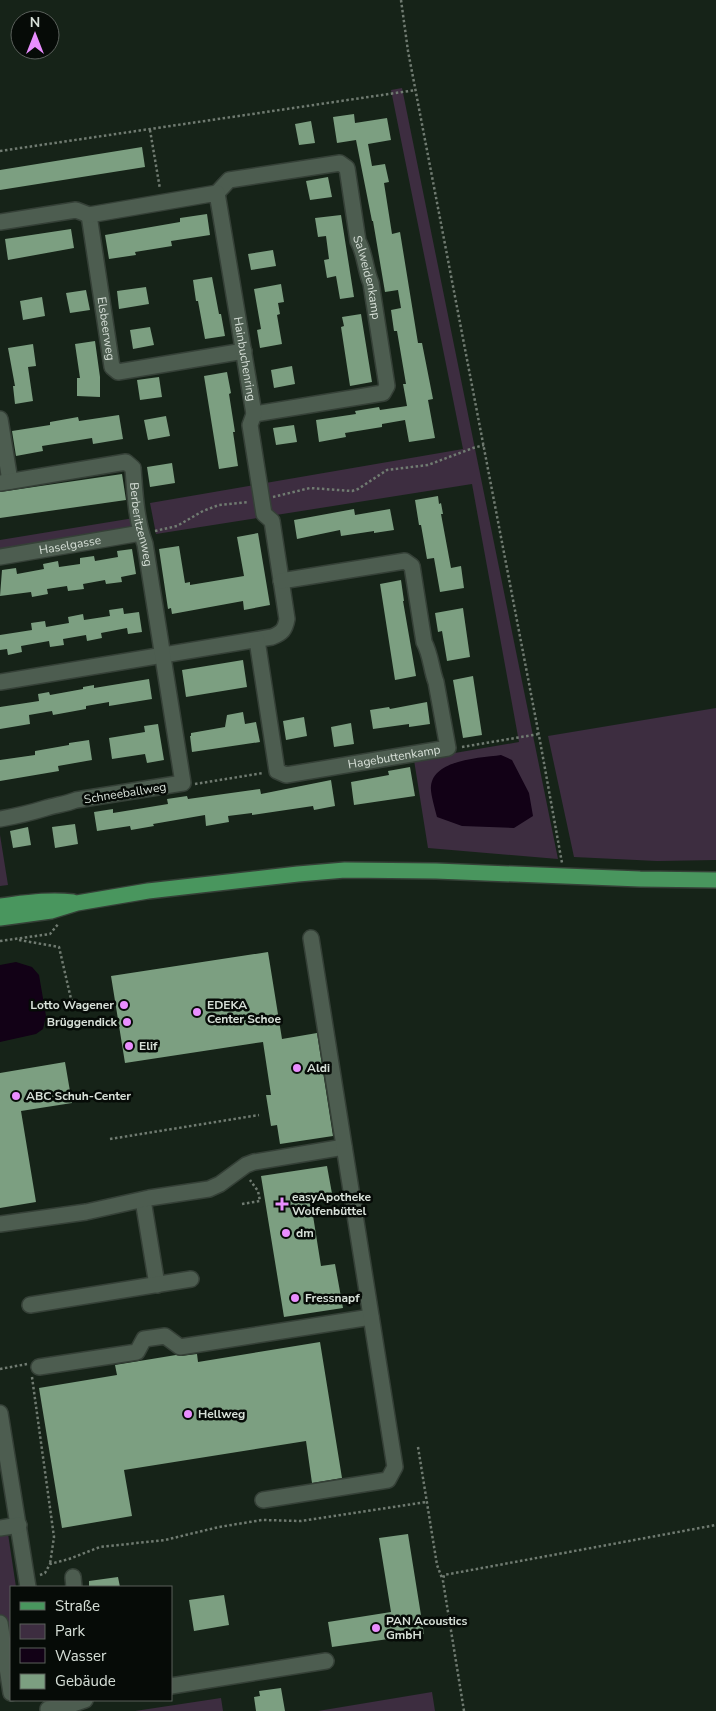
<svg xmlns="http://www.w3.org/2000/svg" width="716" height="1711" viewBox="0 0 716 1711" font-family="'Nunito Sans',sans-serif">
	<style>
		.green { fill: #3d2d40 }
		.water { fill: #120116 }
		.building { fill: #7c9f81 }
		.lines { fill: none; stroke-linecap: round; stroke-linejoin: round }
		.minor-casing { stroke: #354037; stroke-width: 18 }
		.major-casing { stroke: #354037; stroke-width: 18 }
		.path { stroke: #707b71; stroke-width: 2.5; stroke-dasharray: 2.5 2.5; stroke-linecap: butt }
		.minor { stroke: #4d5d50; stroke-width: 15 }
		.major { stroke: #49965e; stroke-width: 15 }
		.poi-dot { fill: #e98efe; stroke: #060b07; stroke-width: 2 }
		.labels { text-anchor: middle; dominant-baseline: central; stroke-width: 5; stroke-linejoin: round; paint-order: stroke }
		.street-label { font-size: 12px; fill: #d7e0d8; stroke: #060b07 }
		.poi-label { font-size: 12px; font-weight: bold; fill: #d7e0d8; stroke: #060b07; text-anchor: start }
	</style>
	<rect width="100%" height="100%" fill="#162318"/>
	<!-- green -->
	<path class="green" d="M 402,88 L 558,859 L 428,848 L 414,760 L 519,742 L 472,484 L 156,534 L 150,503 L 463,449 L 391,90 Z
		M 140,517 L 143,531 L 0,553 L 0,540 Z
		M 716,708 L 716,860 L 657,861 L 574,857 L 548,736 Z
		M 0,835 L 8,885 L 0,886 Z
		M 7,1527 L 16,1587 L 11,1587 L 11,1693 L 0,1622 L 0,1528 Z
		M 432,1692 L 435,1711 L 318,1711 Z
		M 221,1698 L 223,1711 L 135,1711 Z"/>
	<!-- water -->
	<path class="water" d="M 501,755 L 512,760 L 529,793 L 533,816 L 514,828 L 462,826 L 437,817 C 435,809 430,793 431,786 C 434,759 481,758 501,755 Z
		M 16,962 L 32,967 L 39,975 L 46,1016 L 43,1029 L 36,1034 L 0,1042 L 0,965 Z"/>
	<!-- building -->
	<path class="building" d="M 354,114 L 355,123 L 387,118 L 391,140 L 368,144 L 372,166 L 385,164 L 389,182 L 384,183 L 392,234 L 400,232 L 418,343 L 422,343 L 433,399 L 428,400 L 435,438 L 409,442 L 405,420 L 382,424 L 382,427 L 345,433 L 346,437 L 319,442 L 316,420 L 356,414 L 355,411 L 379,407 L 380,410 L 407,406 L 403,384 L 406,384 L 397,331 L 394,331 L 391,310 L 401,308 L 398,290 L 385,292 L 373,221 L 372,221 L 356,140 L 337,143 L 333,117 Z
		M 311,121 L 315,143 L 299,145 L 295,124 Z
		M 142,147 L 145,167 L 0,190 L 0,170 Z
		M 328,177 L 332,197 L 310,200 L 306,181 Z
		M 207,214 L 210,235 L 171,241 L 172,246 L 135,252 L 136,255 L 109,259 L 105,235 L 180,222 L 180,218 Z
		M 341,215 L 354,297 L 340,299 L 336,276 L 327,278 L 324,260 L 329,259 L 326,236 L 318,237 L 315,218 Z
		M 71,229 L 74,248 L 8,260 L 5,239 Z
		M 273,250 L 276,266 L 251,270 L 248,254 Z
		M 212,277 L 219,314 L 221,314 L 225,336 L 205,339 L 198,301 L 196,301 L 193,280 Z
		M 281,284 L 284,302 L 278,303 L 280,314 L 277,315 L 282,344 L 260,348 L 257,330 L 261,329 L 254,289 Z
		M 146,287 L 149,304 L 119,309 L 117,291 Z
		M 86,290 L 90,310 L 70,313 L 66,293 Z
		M 42,297 L 45,316 L 23,320 L 20,301 Z
		M 361,314 L 372,382 L 350,386 L 341,327 L 344,326 L 342,317 Z
		M 150,327 L 154,345 L 133,349 L 130,330 Z
		M 95,341 L 100,377 L 100,397 L 77,396 L 77,378 L 80,378 L 75,344 Z
		M 33,344 L 36,366 L 28,367 L 33,401 L 15,404 L 13,386 L 15,386 L 8,348 Z
		M 292,366 L 295,384 L 274,388 L 271,370 Z
		M 227,372 L 231,393 L 229,394 L 235,432 L 233,432 L 238,466 L 219,469 L 204,376 Z
		M 159,377 L 162,397 L 140,400 L 137,380 Z
		M 119,415 L 123,439 L 93,444 L 92,438 L 42,446 L 43,451 L 16,456 L 12,431 L 50,425 L 50,422 L 78,417 L 79,421 Z
		M 166,416 L 170,436 L 148,440 L 144,420 Z
		M 294,425 L 297,442 L 276,445 L 273,428 Z
		M 172,463 L 175,483 L 150,487 L 147,467 Z
		M 122,474 L 126,500 L 0,518 L 0,492 Z
		M 438,496 L 439,504 L 441,503 L 443,514 L 441,514 L 451,568 L 461,566 L 464,588 L 440,592 L 434,558 L 427,559 L 421,525 L 419,525 L 415,500 Z
		M 354,509 L 355,515 L 390,509 L 394,530 L 374,533 L 374,531 L 341,536 L 340,530 L 297,539 L 294,520 Z
		M 258,533 L 270,605 L 244,610 L 243,601 L 172,614 L 171,608 L 168,609 L 159,549 L 179,546 L 185,583 L 190,582 L 190,585 L 244,576 L 237,537 Z
		M 132,549 L 136,574 L 121,577 L 122,582 L 106,584 L 105,580 L 83,584 L 84,589 L 68,591 L 67,586 L 47,589 L 48,594 L 32,597 L 31,592 L 0,596 L 2,570 L 16,568 L 17,574 L 44,569 L 43,564 L 58,561 L 59,567 L 80,564 L 80,558 L 94,556 L 95,561 L 118,557 L 117,551 Z
		M 401,580 L 404,601 L 403,601 L 416,676 L 395,680 L 380,584 Z
		M 123,608 L 124,614 L 139,612 L 142,632 L 128,634 L 127,628 L 101,633 L 102,638 L 87,641 L 86,635 L 63,639 L 64,645 L 50,647 L 49,641 L 21,646 L 22,652 L 8,655 L 7,649 L 0,650 L 0,635 L 32,630 L 31,623 L 45,621 L 46,627 L 69,623 L 68,617 L 83,614 L 84,620 L 110,616 L 109,610 Z
		M 463,608 L 470,657 L 447,661 L 442,631 L 438,632 L 435,613 Z
		M 243,660 L 247,687 L 186,697 L 182,670 Z
		M 473,676 L 482,735 L 463,738 L 453,680 Z
		M 149,679 L 152,699 L 109,706 L 109,702 L 86,706 L 86,709 L 53,715 L 52,711 L 29,715 L 30,724 L 0,729 L 0,707 L 39,701 L 38,694 L 49,692 L 50,695 L 83,689 L 83,687 L 94,685 L 94,688 Z
		M 427,702 L 430,724 L 409,727 L 409,724 L 373,729 L 370,710 L 389,707 L 390,709 Z
		M 243,712 L 245,724 L 256,722 L 260,742 L 192,752 L 190,736 L 191,736 L 191,733 L 225,727 L 227,715 Z
		M 304,717 L 307,736 L 286,740 L 283,721 Z
		M 351,723 L 354,744 L 334,747 L 331,727 Z
		M 158,724 L 164,760 L 147,763 L 145,754 L 112,759 L 109,738 L 145,732 L 144,726 Z
		M 89,740 L 92,760 L 58,766 L 59,771 L 0,781 L 0,760 L 35,755 L 35,751 L 69,745 L 69,743 Z
		M 410,767 L 415,796 L 354,805 L 351,782 L 389,775 L 388,771 Z
		M 331,780 L 335,806 L 314,810 L 313,806 L 252,815 L 252,813 L 228,816 L 229,822 L 206,826 L 205,815 L 153,824 L 154,826 L 131,830 L 130,826 L 97,831 L 94,812 L 113,809 L 113,813 L 168,804 L 167,799 L 187,796 L 188,799 L 260,789 L 261,794 Z
		M 75,824 L 78,844 L 55,848 L 52,827 Z
		M 28,827 L 31,845 L 13,848 L 10,831 Z
		M 268,952 L 282,1039 L 317,1033 L 333,1136 L 280,1144 L 277,1125 L 271,1126 L 266,1095 L 271,1095 L 263,1042 L 125,1063 L 111,976 Z
		M 65,1062 L 72,1103 L 21,1111 L 36,1202 L 0,1208 L 0,1073 Z
		M 327,1166 L 333,1199 L 311,1203 L 321,1266 L 335,1264 L 343,1308 L 284,1317 L 261,1176 Z
		M 320,1342 L 342,1478 L 312,1483 L 306,1441 L 124,1470 L 132,1516 L 62,1528 L 39,1388 L 117,1375 L 115,1365 L 176,1355 L 181,1356 L 197,1354 L 198,1362 Z
		M 408,1534 L 424,1634 L 332,1647 L 328,1622 L 391,1612 L 379,1538 Z
		M 118,1577 L 120,1587 L 89,1587 L 89,1581 Z
		M 224,1595 L 229,1625 L 194,1631 L 189,1600 Z
		M 281,1688 L 285,1711 L 256,1711 L 254,1697 L 260,1696 L 259,1691 Z"/>
	<g class="lines">
		<defs>
			<g id="minor">
				<path id="s1" d="M 217,193 L 229,180 L 340,163 L 347,168 L 358,241 C 365,253 365,269 371,283 L 387,386 L 383,393 L 254,414"/>
				<path id="s2" d="M 89,215 L 112,367 L 118,372 L 244,351"/>
				<path id="s3" d="M 0,222 L 76,210 L 89,215 L 217,193 L 254,414 L 250,425 L 264,514 L 272,521 L 287,619 C 285,630 282,633 272,637 L 0,682"/>
				<path d="M 0,419 L 10,481"/>
				<path id="s4" d="M 0,483 L 126,462 L 133,468 C 135,494 136,520 145,544 L 183,783 L 76,800 C 66,804 56,805 46,808 C 30,813 17,816 0,819"/>
				<path id="s5" d="M 0,557 L 141,533"/>
				<path id="s6" d="M 257,640 L 277,771 L 286,775 L 448,748 L 436,682 C 431,669 431,655 424,642 L 412,566 L 405,561 L 281,581"/>
				<path d="M 143,1200 L 157,1285"/>
				<path d="M 0,1224 L 86,1212 L 149,1198 L 209,1189 L 220,1184 L 246,1165 L 254,1162 L 344,1147"/>
				<path d="M 30,1305 L 191,1279"/>
				<path d="M 39,1367 L 137,1352 L 144,1339 L 165,1336 L 180,1347 L 371,1317"/>
				<path d="M 0,1413 L 28,1587"/>
				<path d="M 263,1500 L 388,1480 L 395,1467 L 311,938"/>
				<path d="M 0,1528 L 19,1525"/>
				<path d="M 73,1577 L 74,1587"/>
				<path d="M 0,1623 L 11,1693"/>
				<path d="M 171,1686 L 326,1661"/>
				<path d="M 48,1709 L 64,1707 L 85,1700"/>
			</g>
			<path id="major" d="M 0,906 C 25,903 48,899 73,902
				M 0,918 L 51,911 L 77,903 L 148,891 L 298,874 L 345,870 L 436,871 L 640,879 L 716,880"/>
		</defs>
		<!-- minor casing -->
		<use href="#minor" class="minor-casing"/>
		<!-- major casing -->
		<use href="#major" class="major-casing"/>
		<!-- path -->
		<path class="path" d="M 401,0 L 408,51 L 540,741 L 562,863
			M 150,130 L 160,189
			M 0,151 L 416,90
			M 273,497 L 310,488 L 352,491 L 358,489 L 387,470 L 428,465 L 473,448 L 484,445
			M 155,531 L 177,526 L 203,511 L 219,505 L 248,502
			M 462,747 L 539,734
			M 195,784 L 263,773
			M 19,940 L 59,947 L 71,999 L 76,1004 L 89,1008
			M 0,941 L 50,934 L 59,923
			M 110,1139 L 259,1115
			M 242,1204 L 260,1201 L 258,1191 L 250,1180
			M 0,1369 L 27,1364
			M 32,1377 L 54,1537 L 50,1564
			M 418,1447 L 437,1565 L 442,1578
			M 40,1575 L 45,1573 L 50,1564 L 69,1559 L 100,1547 L 165,1540 L 219,1527 L 262,1520 L 301,1521 L 426,1502
			M 464,1711 L 443,1581 L 444,1575 L 716,1525"/>
		<!-- minor -->
		<use href="#minor" class="minor"/>
		<!-- major -->
		<use href="#major" class="major"/>
	</g>
	<!-- markers -->
	<g class="poi-dot">
		<circle cx="124" cy="1005" r="5"/>
		<circle cx="197" cy="1012" r="5"/>
		<circle cx="127" cy="1022" r="5"/>
		<circle cx="129" cy="1046" r="5"/>
		<circle cx="297" cy="1068" r="5"/>
		<circle cx="16" cy="1096" r="5"/>
		<path d="M279.5 1196.5h5v5h5v5h-5v5h-5v-5h-5v-5h5z"/>
		<circle cx="286" cy="1233" r="5"/>
		<circle cx="295" cy="1298" r="5"/>
		<circle cx="188" cy="1414" r="5"/>
		<circle cx="376" cy="1628" r="5"/>
	</g>
	<g class="labels">
		<!-- street labels -->
		<g class="street-label">
			<text stroke="none"><textPath href="#s1" startOffset="250">Salweidenkamp</textPath></text>
			<text stroke="none"><textPath href="#s2" startOffset="115">Elsbeerweg</textPath></text>
			<text stroke="none"><textPath href="#s3" startOffset="389">Hainbuchenring</textPath></text>
			<text stroke="none"><textPath href="#s4" startOffset="194">Berberitzenweg</textPath></text>
			<text stroke="none"><textPath href="#s5" startOffset="71">Haselgasse</textPath></text>
			<text stroke="none"><textPath href="#s6" startOffset="252">Hagebuttenkamp</textPath></text>
			<text transform="translate(125 793) rotate(-9)">Schneeballweg</text>
		</g>
		<!-- poi labels -->
		<g class="poi-label">
			<text x="114" y="1005" text-anchor="end">Lotto Wagener</text>
			<text x="207" y="1005">EDEKA<tspan x="207" dy="14">Center Schoe</tspan></text>
			<text x="117" y="1022" text-anchor="end">Brüggendick</text>
			<text x="139" y="1046">Elif</text>
			<text x="307" y="1068">Aldi</text>
			<text x="26" y="1096">ABC Schuh-Center</text>
			<text x="292" y="1197">easyApotheke<tspan x="292" dy="14">Wolfenbüttel</tspan></text>
			<text x="296" y="1233">dm</text>
			<text x="305" y="1298">Fressnapf</text>
			<text x="198" y="1414">Hellweg</text>
			<text x="386" y="1621">PAN Acoustics<tspan x="386" dy="14">GmbH</tspan></text>
		</g>
	</g>
	<!-- legend -->
	<rect x="10" y="1586" width="162" height="115" fill="#060b07" stroke="#5a605b"/>
	<rect x="20" y="1602" width="25" height="8" fill="#49965e" stroke="#5a605b"/>
	<text x="55" y="1611" font-size="15" fill="#d7e0d8">Straße</text>
	<rect x="20" y="1624" width="25" height="15" fill="#3d2d40" stroke="#5a605b"/>
	<text x="55" y="1636" font-size="15" fill="#d7e0d8">Park</text>
	<rect x="20" y="1648" width="25" height="15" fill="#120116" stroke="#5a605b"/>
	<text x="55" y="1661" font-size="15" fill="#d7e0d8">Wasser</text>
	<rect x="20" y="1674" width="25" height="15" fill="#7c9f81" stroke="#5a605b"/>
	<text x="55" y="1686" font-size="15" fill="#d7e0d8">Gebäude</text>
	<!-- north arrow -->
	<g transform="translate(35 35)"><circle r="24" fill="#060b07" stroke="#5a605b"/>
	<path d="M0-4L9 19L0 12L-9 19Z" fill="#e98efe"/>
	<text y="-8" font-size="14" font-weight="bold" text-anchor="middle" fill="#d7e0d8">N</text>
	</g>
</svg>
